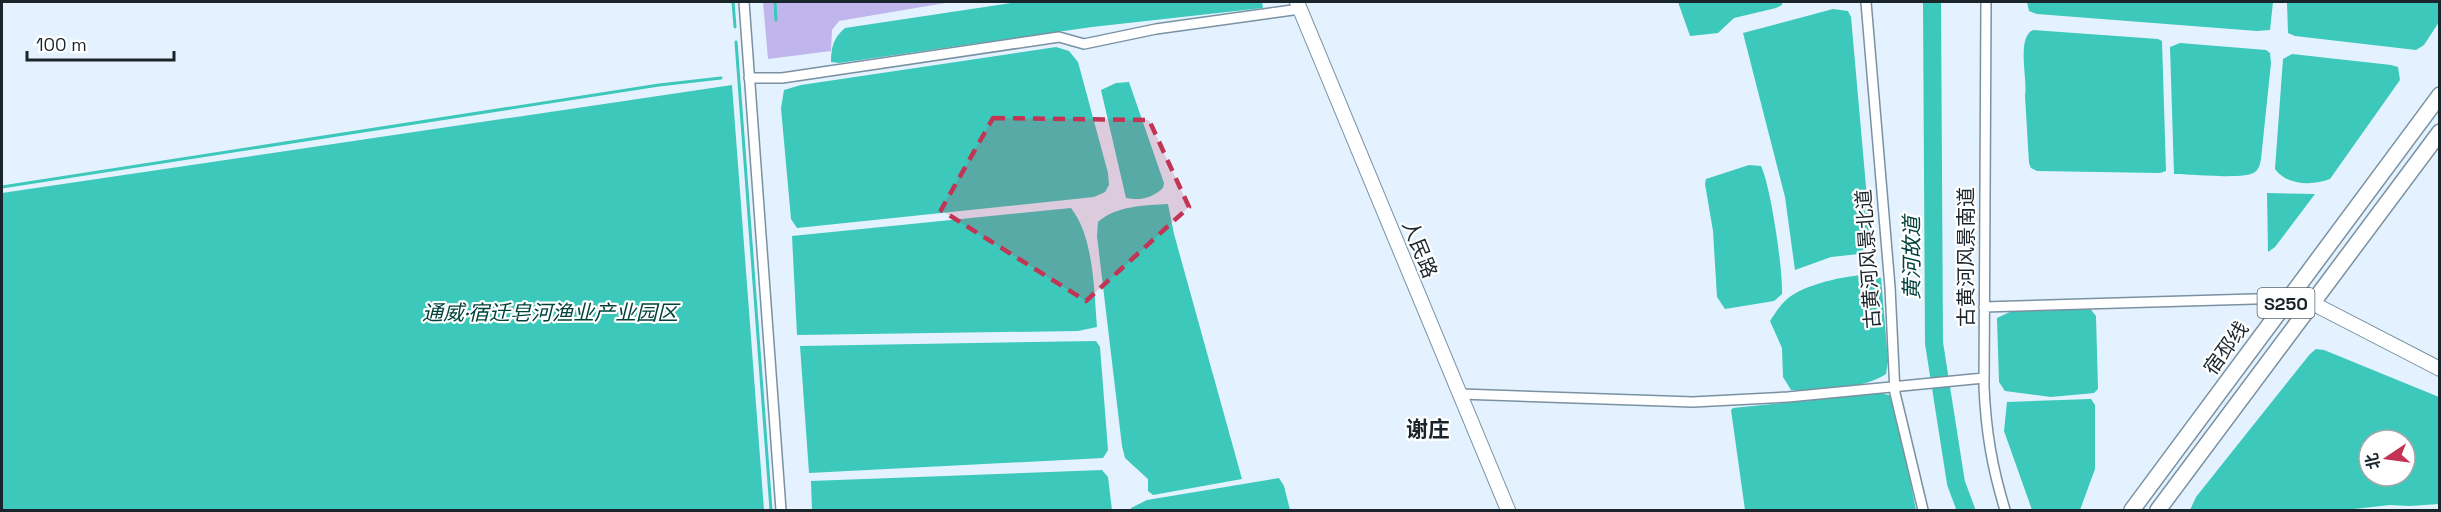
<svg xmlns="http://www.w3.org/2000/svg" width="2441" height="512" viewBox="0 0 2441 512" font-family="'Space Grotesk','Noto Sans SC',sans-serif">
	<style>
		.green { fill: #c0b6ed }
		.water { fill: #3cc8ba; fill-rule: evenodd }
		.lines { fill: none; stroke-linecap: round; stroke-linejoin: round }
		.stream { stroke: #3cc8ba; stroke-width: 3 }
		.river { stroke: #3cc8ba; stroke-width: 18 }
		.street-casing { stroke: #7991a2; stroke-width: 12 }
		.secondary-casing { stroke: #7991a2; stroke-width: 16 }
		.primary-casing { stroke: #7991a2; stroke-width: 18 }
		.street { stroke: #fff; stroke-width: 9 }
		.secondary { stroke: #fff; stroke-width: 14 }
		.primary { stroke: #fff; stroke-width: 15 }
		.marked { fill: #c33354; fill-opacity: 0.2; stroke: #c33354; stroke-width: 4.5; stroke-dasharray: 12 8; stroke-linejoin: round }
		.labels { text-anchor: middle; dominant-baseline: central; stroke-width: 4.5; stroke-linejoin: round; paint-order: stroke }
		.shield { fill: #fff; stroke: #5f666b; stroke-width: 1.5 }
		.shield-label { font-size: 18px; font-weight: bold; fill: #1a242b }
		.street-label { font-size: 20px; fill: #1a242b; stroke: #fff }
		.water-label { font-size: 21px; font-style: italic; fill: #01423c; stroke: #fff }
		.quarter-label { font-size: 22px; font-weight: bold; fill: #1a242b; stroke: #fff }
	</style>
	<rect width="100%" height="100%" fill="#e3f2fe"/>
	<!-- green -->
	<path class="green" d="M 763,2 L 951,2 L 839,21 L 832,30 L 831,51 L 768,59 Z"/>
	<!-- water -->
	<path class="water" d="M 1018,2 L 1262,2 L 1263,8 L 1092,27 L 839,63 L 831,62 C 831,47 834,37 845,28 Z
		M 1678,2 L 1782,2 L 1782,5 L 1776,8 L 1734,18 L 1718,33 L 1690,36 Z
		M 2027,2 L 2273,2 L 2270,30 L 2257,31 L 2037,14 L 2029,11 Z
		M 2287,2 L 2439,2 L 2439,22 L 2424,45 L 2416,50 L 2295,36 L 2288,33 Z
		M 1833,9 L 1848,11 L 1851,17 L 1871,243 L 1864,252 L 1859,254 L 1831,257 L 1795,270 L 1785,197 L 1743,33 Z
		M 2033,30 L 2158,39 L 2162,41 L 2166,171 L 2160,173 L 2037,171 L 2031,168 L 2029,163 L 2025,96 C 2028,80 2016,38 2033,30 Z
		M 2180,43 L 2266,50 L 2270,53 L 2271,63 L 2261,159 C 2260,164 2259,169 2255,172 C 2246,180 2189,174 2174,174 L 2170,47 Z
		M 1056,47 L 1069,51 L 1078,62 L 1108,173 L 1109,185 L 1105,192 L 1094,197 L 797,228 L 791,219 L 781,108 L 784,90 L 801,85 Z
		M 2292,54 L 2391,65 L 2398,67 L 2400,80 L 2330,179 C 2312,186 2286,185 2275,169 L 2283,59 Z
		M 1129,82 L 1164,183 L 1163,188 C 1152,198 1140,201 1126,198 L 1101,90 L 1116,83 Z
		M 732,85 L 764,510 L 2,510 L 2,193 Z
		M 1749,165 L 1761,166 C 1771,187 1783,270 1782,294 L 1774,301 L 1725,309 L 1717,297 L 1713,231 L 1705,184 L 1706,179 Z
		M 2267,193 L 2315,194 L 2275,247 L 2268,252 Z
		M 1168,204 L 1174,234 L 1242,479 L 1153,495 L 1148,491 L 1148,479 L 1125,458 L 1122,446 L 1097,236 L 1098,222 C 1115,206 1146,205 1168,204 Z
		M 1071,208 C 1094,237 1094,291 1097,327 L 1078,331 L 797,335 L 792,236 Z
		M 1874,274 L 1881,278 L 1888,361 L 1886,374 C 1866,388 1815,393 1791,390 L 1783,377 L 1782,348 L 1770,321 C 1776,312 1782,302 1791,296 C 1812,282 1850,275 1874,274 Z
		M 2089,307 L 2096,316 L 2098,389 L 2094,393 L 2051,397 L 2005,391 L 1999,382 L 1997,318 L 2014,310 Z
		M 1096,341 L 1100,347 L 1108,450 L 1103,458 L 809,473 L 800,346 Z
		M 2316,349 L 2324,350 L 2439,397 L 2439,504 L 2410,506 L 2390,505 L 2345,510 L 2190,510 L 2196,497 L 2310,354 ZM 2369,440 L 2405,440 L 2405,476 L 2369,476 Z
		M 1881,393 L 1892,396 L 1895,403 L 1916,510 L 1745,510 L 1731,410 L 1733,408 Z
		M 2091,399 L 2095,405 L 2095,469 L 2080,510 L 2032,510 L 2004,431 L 2007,402 Z
		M 1102,470 L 1108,477 L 1112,510 L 812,510 L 811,481 Z
		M 1279,478 L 1284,486 L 1290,510 L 1131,510 L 1131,508 L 1147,500 Z"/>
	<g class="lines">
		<!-- stream -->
		<path class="stream" d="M 733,2 L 735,27
			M 775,2 L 776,20
			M 736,42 L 771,510
			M 2,187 L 659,85 L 721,78"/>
		<!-- river -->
		<path class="river" d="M 1932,2 L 1934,343 L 1956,483 L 1966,510"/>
		<defs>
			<path id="street" d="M 744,2 L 781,510
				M 1866,2 L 1890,287 L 1895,393 L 1923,510
				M 1986,2 L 1984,387 C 1986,432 1992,467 2005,510
				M 749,78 L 782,78 L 1059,37 L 1084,44 L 1156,29 L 1300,9
				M 1984,307 L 2290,298
				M 1460,394 L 1693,402 L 1788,397 L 1984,378"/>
			<path id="secondary" d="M 1297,2 L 1508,510
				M 2312,303 L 2440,369"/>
			<path id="primary" d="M 2132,510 L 2440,95
				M 2158,510 L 2440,132"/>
		</defs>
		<!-- street casing -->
		<use href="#street" class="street-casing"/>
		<!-- secondary casing -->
		<use href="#secondary" class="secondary-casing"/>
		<!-- primary casing -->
		<use href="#primary" class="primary-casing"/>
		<!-- street -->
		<use href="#street" class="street"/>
		<!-- secondary -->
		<use href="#secondary" class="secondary"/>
		<!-- primary -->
		<use href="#primary" class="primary"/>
	</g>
	<!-- marked area -->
	<path class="marked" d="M 993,118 L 1149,120 L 1189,207 L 1086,301 L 941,210 Z"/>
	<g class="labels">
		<!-- shield labels -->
		<rect class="shield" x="2257.5" y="288" width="57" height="30" rx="4.5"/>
		<g class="shield-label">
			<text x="2286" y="303">S250</text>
		</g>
		<!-- street labels -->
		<g class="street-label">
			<text transform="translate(1420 249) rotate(68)">人民路</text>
			<text transform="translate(1966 257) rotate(-90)">古黄河风景南道</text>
			<text transform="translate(1868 259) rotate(-94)">古黄河风景北道</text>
			<text transform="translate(2226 348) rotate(-54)">宿邳线</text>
		</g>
		<!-- water labels -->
		<g class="water-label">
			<text transform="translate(1911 258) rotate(-90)">黄河故道</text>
			<text x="550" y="312">通威·宿迁皂河渔业产业园区</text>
		</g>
		<!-- quarter labels -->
		<g class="quarter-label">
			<text x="1428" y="429">谢庄</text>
		</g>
	</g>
	<!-- border -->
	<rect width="2441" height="512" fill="none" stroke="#1a242b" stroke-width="6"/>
	<!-- north arrow -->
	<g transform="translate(2387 458) rotate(257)"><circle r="28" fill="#ffffff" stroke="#a3a7aa" stroke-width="1.5"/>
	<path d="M0-4.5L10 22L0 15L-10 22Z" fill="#c33354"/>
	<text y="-9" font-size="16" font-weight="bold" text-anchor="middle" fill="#1a242b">北</text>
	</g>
	<!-- scale -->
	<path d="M27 51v9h147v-9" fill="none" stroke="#1a242b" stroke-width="3"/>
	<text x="36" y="51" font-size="18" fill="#1a242b" stroke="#ffffff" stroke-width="4.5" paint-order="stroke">100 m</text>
</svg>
